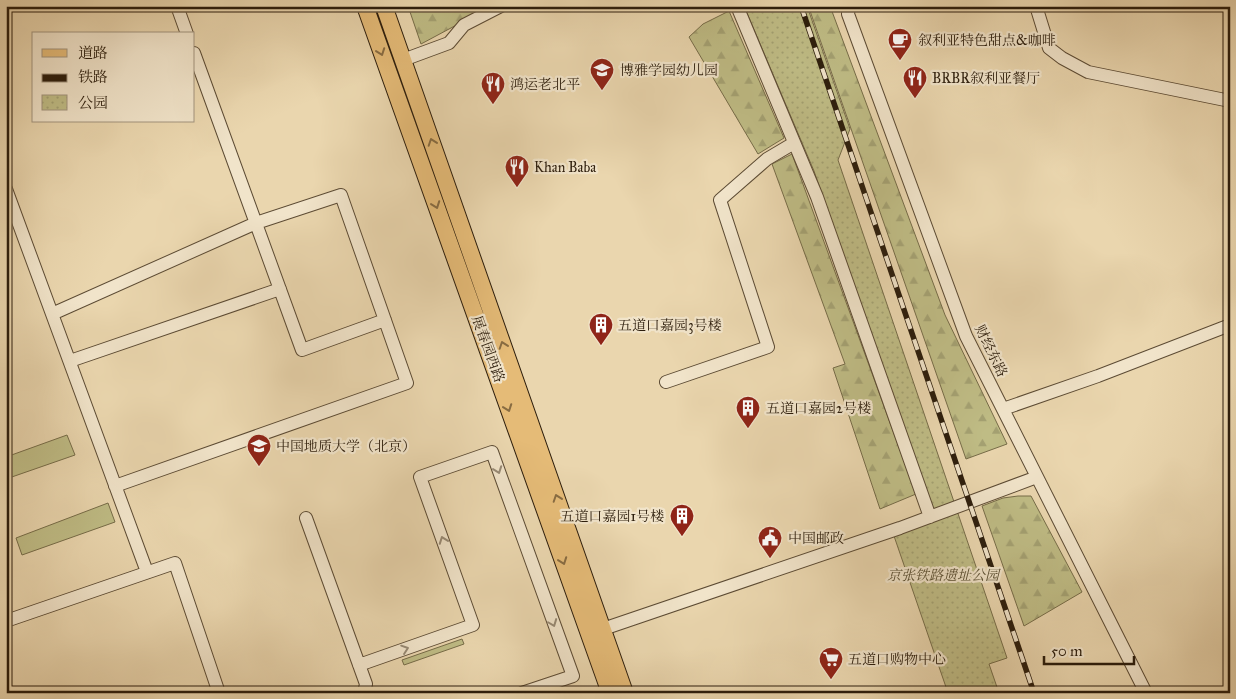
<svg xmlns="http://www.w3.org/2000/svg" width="1236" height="699" viewBox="0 0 1236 699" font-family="'IM FELL Great Primer','Noto Serif SC',serif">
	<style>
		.grass { fill: #bfbc85; stroke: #766c48 }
		.forest { fill: url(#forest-firs); stroke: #766c48 }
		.park { fill: url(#park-dots); stroke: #766c48 }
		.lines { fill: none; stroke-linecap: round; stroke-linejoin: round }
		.minor-casing { stroke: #5c4b34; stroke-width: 14 }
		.major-casing { stroke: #2c1d0c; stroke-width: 18 }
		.minor { stroke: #f1e4ca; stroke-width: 12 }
		.major { stroke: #e5bb77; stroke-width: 16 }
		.rail-casing { stroke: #2c1d0c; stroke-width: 5.5 }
		.rail { stroke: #f1e4ca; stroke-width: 4; stroke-dasharray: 11; stroke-linecap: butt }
		.oneway { stroke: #886c42 }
		.oneway2 { stroke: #988a74 }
		.labels { text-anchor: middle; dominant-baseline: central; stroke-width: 4.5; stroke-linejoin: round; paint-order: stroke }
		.poi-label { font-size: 14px; fill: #2c1d0c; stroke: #f1e4ca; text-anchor: start }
		.street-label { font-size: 14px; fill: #2c1d0c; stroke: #f1e4ca }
		.park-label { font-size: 14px; font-style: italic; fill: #584d30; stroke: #f1e4ca }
	</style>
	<defs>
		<pattern id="forest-firs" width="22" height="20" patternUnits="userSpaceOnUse" patternTransform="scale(1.25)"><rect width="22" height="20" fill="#bfbc85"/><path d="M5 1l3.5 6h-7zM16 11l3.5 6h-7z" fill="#a4a172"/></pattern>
		<pattern id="park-dots" width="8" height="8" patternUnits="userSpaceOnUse" patternTransform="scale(1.25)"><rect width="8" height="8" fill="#bfbc85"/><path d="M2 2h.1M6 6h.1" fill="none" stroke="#a4a172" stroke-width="1.8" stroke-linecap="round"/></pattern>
	</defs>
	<rect width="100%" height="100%" fill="#ead6ae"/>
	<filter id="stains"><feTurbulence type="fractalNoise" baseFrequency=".004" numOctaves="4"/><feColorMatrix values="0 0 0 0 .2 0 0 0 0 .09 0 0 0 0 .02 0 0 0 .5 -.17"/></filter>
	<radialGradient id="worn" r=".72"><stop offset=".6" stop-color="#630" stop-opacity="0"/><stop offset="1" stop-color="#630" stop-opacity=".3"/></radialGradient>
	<!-- grass -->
	<path class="grass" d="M 67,435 L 75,455 L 6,479 L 6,457 Z
		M 108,503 L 115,522 L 22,555 L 16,538 Z
		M 462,639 L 464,644 L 404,665 L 402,660 Z"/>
	<!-- forest -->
	<path class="forest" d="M 408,6 L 492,6 L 421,44 Z
		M 818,6 L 830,6 L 945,315 L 1007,444 L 966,459 L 809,8 Z
		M 729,11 L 784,138 L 758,154 L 689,37 L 703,24 Z
		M 792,154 L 916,494 L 880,509 L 833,368 L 845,364 L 772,164 Z
		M 1018,496 L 1031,496 L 1082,592 L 1024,626 L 982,506 L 1003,498 Z"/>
	<!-- park -->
	<path class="park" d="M 744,6 L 807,6 L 850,129 L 838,160 L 1007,658 L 989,664 L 999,693 L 948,693 L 894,536 L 935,521 L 814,171 Z"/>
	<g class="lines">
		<defs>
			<path id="minor" d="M 177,6 L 187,34
				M 737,6 L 817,197 L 930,517
				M 849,6 L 848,14 L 966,336 L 1146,693
				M 1036,6 L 1049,48 L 1062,58 L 1088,72 L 1230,101
				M 194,53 L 302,350 L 385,320
				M 403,60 L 449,43 L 464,25 L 501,6
				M 6,189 L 147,572
				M 52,314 L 256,223 L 341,195 L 407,383 L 115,486
				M 70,361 L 280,289
				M 666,382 L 768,347 L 720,200 L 767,159 L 794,143
				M 1003,409 L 1098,376 L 1230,325
				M 306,518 L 366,684 L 364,693
				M 6,621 L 175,563 L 219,693
				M 603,629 L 900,528 L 1037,477
				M 359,665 L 473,625 L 420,477 L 492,452 L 573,676 L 522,693"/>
			<path id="major" d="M 365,6 L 610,693
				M 384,6 L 625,693"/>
		</defs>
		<!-- minor casing -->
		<use href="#minor" class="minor-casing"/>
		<!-- major casing -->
		<use href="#major" class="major-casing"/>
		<!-- minor -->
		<use href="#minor" class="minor"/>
		<!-- major -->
		<use href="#major" class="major"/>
		<defs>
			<path id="rail" d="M 801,6 L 1034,693"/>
		</defs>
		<!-- rail casing -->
		<use href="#rail" class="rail-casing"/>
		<!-- rail -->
		<use href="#rail" class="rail"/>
	</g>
	<!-- one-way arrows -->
	<defs><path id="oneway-chevron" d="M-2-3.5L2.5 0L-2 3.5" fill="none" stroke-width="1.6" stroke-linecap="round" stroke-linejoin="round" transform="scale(1.25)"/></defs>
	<g class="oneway">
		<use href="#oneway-chevron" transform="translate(381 52) rotate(70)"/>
		<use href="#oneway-chevron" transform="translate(432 142) rotate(-109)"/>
		<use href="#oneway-chevron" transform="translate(436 205) rotate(70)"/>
		<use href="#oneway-chevron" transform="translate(503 345) rotate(-109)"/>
		<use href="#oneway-chevron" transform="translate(508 408) rotate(70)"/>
		<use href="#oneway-chevron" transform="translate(557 498) rotate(-109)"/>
		<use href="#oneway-chevron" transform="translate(563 561) rotate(70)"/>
	</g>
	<g class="oneway2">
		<use href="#oneway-chevron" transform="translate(498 470) rotate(70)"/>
		<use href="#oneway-chevron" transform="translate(443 540) rotate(-110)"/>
		<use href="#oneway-chevron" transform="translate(553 623) rotate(69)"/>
		<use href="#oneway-chevron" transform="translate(405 649) rotate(-19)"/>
	</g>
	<!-- icons -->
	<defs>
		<symbol id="cafe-pin" viewBox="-11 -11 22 30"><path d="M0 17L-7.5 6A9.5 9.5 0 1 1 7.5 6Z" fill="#8f2418" stroke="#f1e4ca"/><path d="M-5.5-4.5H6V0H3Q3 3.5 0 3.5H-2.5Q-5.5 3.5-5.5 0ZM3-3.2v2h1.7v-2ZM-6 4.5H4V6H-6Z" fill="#fff"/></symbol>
		<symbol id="school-pin" viewBox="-11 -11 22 30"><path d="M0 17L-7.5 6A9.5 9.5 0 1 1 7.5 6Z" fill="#8f2418" stroke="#f1e4ca"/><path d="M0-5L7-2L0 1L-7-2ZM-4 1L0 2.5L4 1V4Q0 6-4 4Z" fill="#fff"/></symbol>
		<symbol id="restaurant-pin" viewBox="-11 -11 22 30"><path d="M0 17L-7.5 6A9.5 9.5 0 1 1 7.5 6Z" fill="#8f2418" stroke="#f1e4ca"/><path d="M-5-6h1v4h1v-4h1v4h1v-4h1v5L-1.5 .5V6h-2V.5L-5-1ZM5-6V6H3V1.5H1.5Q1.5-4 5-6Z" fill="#fff"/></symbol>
		<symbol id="building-pin" viewBox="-11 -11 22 30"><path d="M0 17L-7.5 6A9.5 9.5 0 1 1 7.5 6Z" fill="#8f2418" stroke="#f1e4ca"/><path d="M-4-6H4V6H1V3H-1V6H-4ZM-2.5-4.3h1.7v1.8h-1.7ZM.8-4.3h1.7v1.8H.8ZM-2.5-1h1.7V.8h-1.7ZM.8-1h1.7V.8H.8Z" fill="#fff"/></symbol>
		<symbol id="university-pin" viewBox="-11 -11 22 30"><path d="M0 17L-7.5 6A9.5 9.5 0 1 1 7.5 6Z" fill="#8f2418" stroke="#f1e4ca"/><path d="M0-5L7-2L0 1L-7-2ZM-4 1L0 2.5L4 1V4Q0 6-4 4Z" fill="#fff"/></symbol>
		<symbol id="civic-pin" viewBox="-11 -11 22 30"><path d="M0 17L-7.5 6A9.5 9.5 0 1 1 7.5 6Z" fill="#8f2418" stroke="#f1e4ca"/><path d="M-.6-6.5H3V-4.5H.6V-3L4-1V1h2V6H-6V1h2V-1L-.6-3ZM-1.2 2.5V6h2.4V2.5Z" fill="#fff"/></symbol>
		<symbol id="supermarket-pin" viewBox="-11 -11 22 30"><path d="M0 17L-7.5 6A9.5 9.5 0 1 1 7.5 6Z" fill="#8f2418" stroke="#f1e4ca"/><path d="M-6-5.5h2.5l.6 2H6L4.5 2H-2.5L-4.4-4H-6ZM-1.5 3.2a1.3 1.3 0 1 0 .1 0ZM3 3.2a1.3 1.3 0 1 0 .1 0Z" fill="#fff"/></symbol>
	</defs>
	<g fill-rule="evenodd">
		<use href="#cafe-pin" x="886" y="26" width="28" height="38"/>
		<use href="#school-pin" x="588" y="56" width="28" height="38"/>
		<use href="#restaurant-pin" x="901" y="64" width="28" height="38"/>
		<use href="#restaurant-pin" x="479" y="70" width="28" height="38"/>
		<use href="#restaurant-pin" x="503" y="153" width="28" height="38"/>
		<use href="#building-pin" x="587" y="311" width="28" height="38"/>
		<use href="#building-pin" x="734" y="394" width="28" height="38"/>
		<use href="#university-pin" x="245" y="432" width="28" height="38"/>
		<use href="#building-pin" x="668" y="502" width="28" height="38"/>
		<use href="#civic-pin" x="756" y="524" width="28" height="38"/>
		<use href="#supermarket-pin" x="817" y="645" width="28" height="38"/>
	</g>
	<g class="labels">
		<!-- poi labels -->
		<g class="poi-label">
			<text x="918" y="40">叙利亚特色甜点&amp;咖啡</text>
			<text x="620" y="70">博雅学园幼儿园</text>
			<text x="932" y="78">BRBR叙利亚餐厅</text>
			<text x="510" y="84">鸿运老北平</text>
			<text x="534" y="167">Khan Baba</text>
			<text x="618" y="325">五道口嘉园3号楼</text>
			<text x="766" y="408">五道口嘉园2号楼</text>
			<text x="276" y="446">中国地质大学（北京）</text>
			<text x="664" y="516" text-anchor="end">五道口嘉园1号楼</text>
			<text x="788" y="538">中国邮政</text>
			<text x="848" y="659">五道口购物中心</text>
		</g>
		<!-- street labels -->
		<g class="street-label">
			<text transform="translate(488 349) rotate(70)">展春园西路</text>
			<text transform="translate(991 351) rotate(64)">财经东路</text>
		</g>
		<!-- park labels -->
		<g class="park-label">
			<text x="943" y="575">京张铁路遗址公园</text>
		</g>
	</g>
	<!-- margin -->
	<rect width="1236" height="699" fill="none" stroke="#ead6ae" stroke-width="25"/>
	<rect x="8" y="8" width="1221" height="684" fill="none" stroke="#2c1d0c" stroke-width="2.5"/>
	<rect x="12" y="12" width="1211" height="674" fill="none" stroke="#2c1d0c"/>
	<!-- legend -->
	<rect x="32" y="32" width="162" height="90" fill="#f1e4ca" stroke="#a2947e"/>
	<rect x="42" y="49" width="25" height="8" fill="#e5bb77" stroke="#a2947e"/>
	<text x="78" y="58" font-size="15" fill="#2c1d0c">道路</text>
	<rect x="42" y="74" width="25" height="8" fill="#2c1d0c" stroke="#a2947e"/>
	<text x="78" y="82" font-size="15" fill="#2c1d0c">铁路</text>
	<rect x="42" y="95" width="25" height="15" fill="url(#park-dots)" stroke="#a2947e"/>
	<text x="78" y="108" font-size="15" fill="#2c1d0c">公园</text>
	<!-- scale -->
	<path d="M1044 656v8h90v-8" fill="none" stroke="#2c1d0c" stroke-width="2.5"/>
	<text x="1051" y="656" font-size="15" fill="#2c1d0c" stroke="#f1e4ca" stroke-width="4" paint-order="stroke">50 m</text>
	<rect width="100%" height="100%" filter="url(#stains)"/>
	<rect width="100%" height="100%" fill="url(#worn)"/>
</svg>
